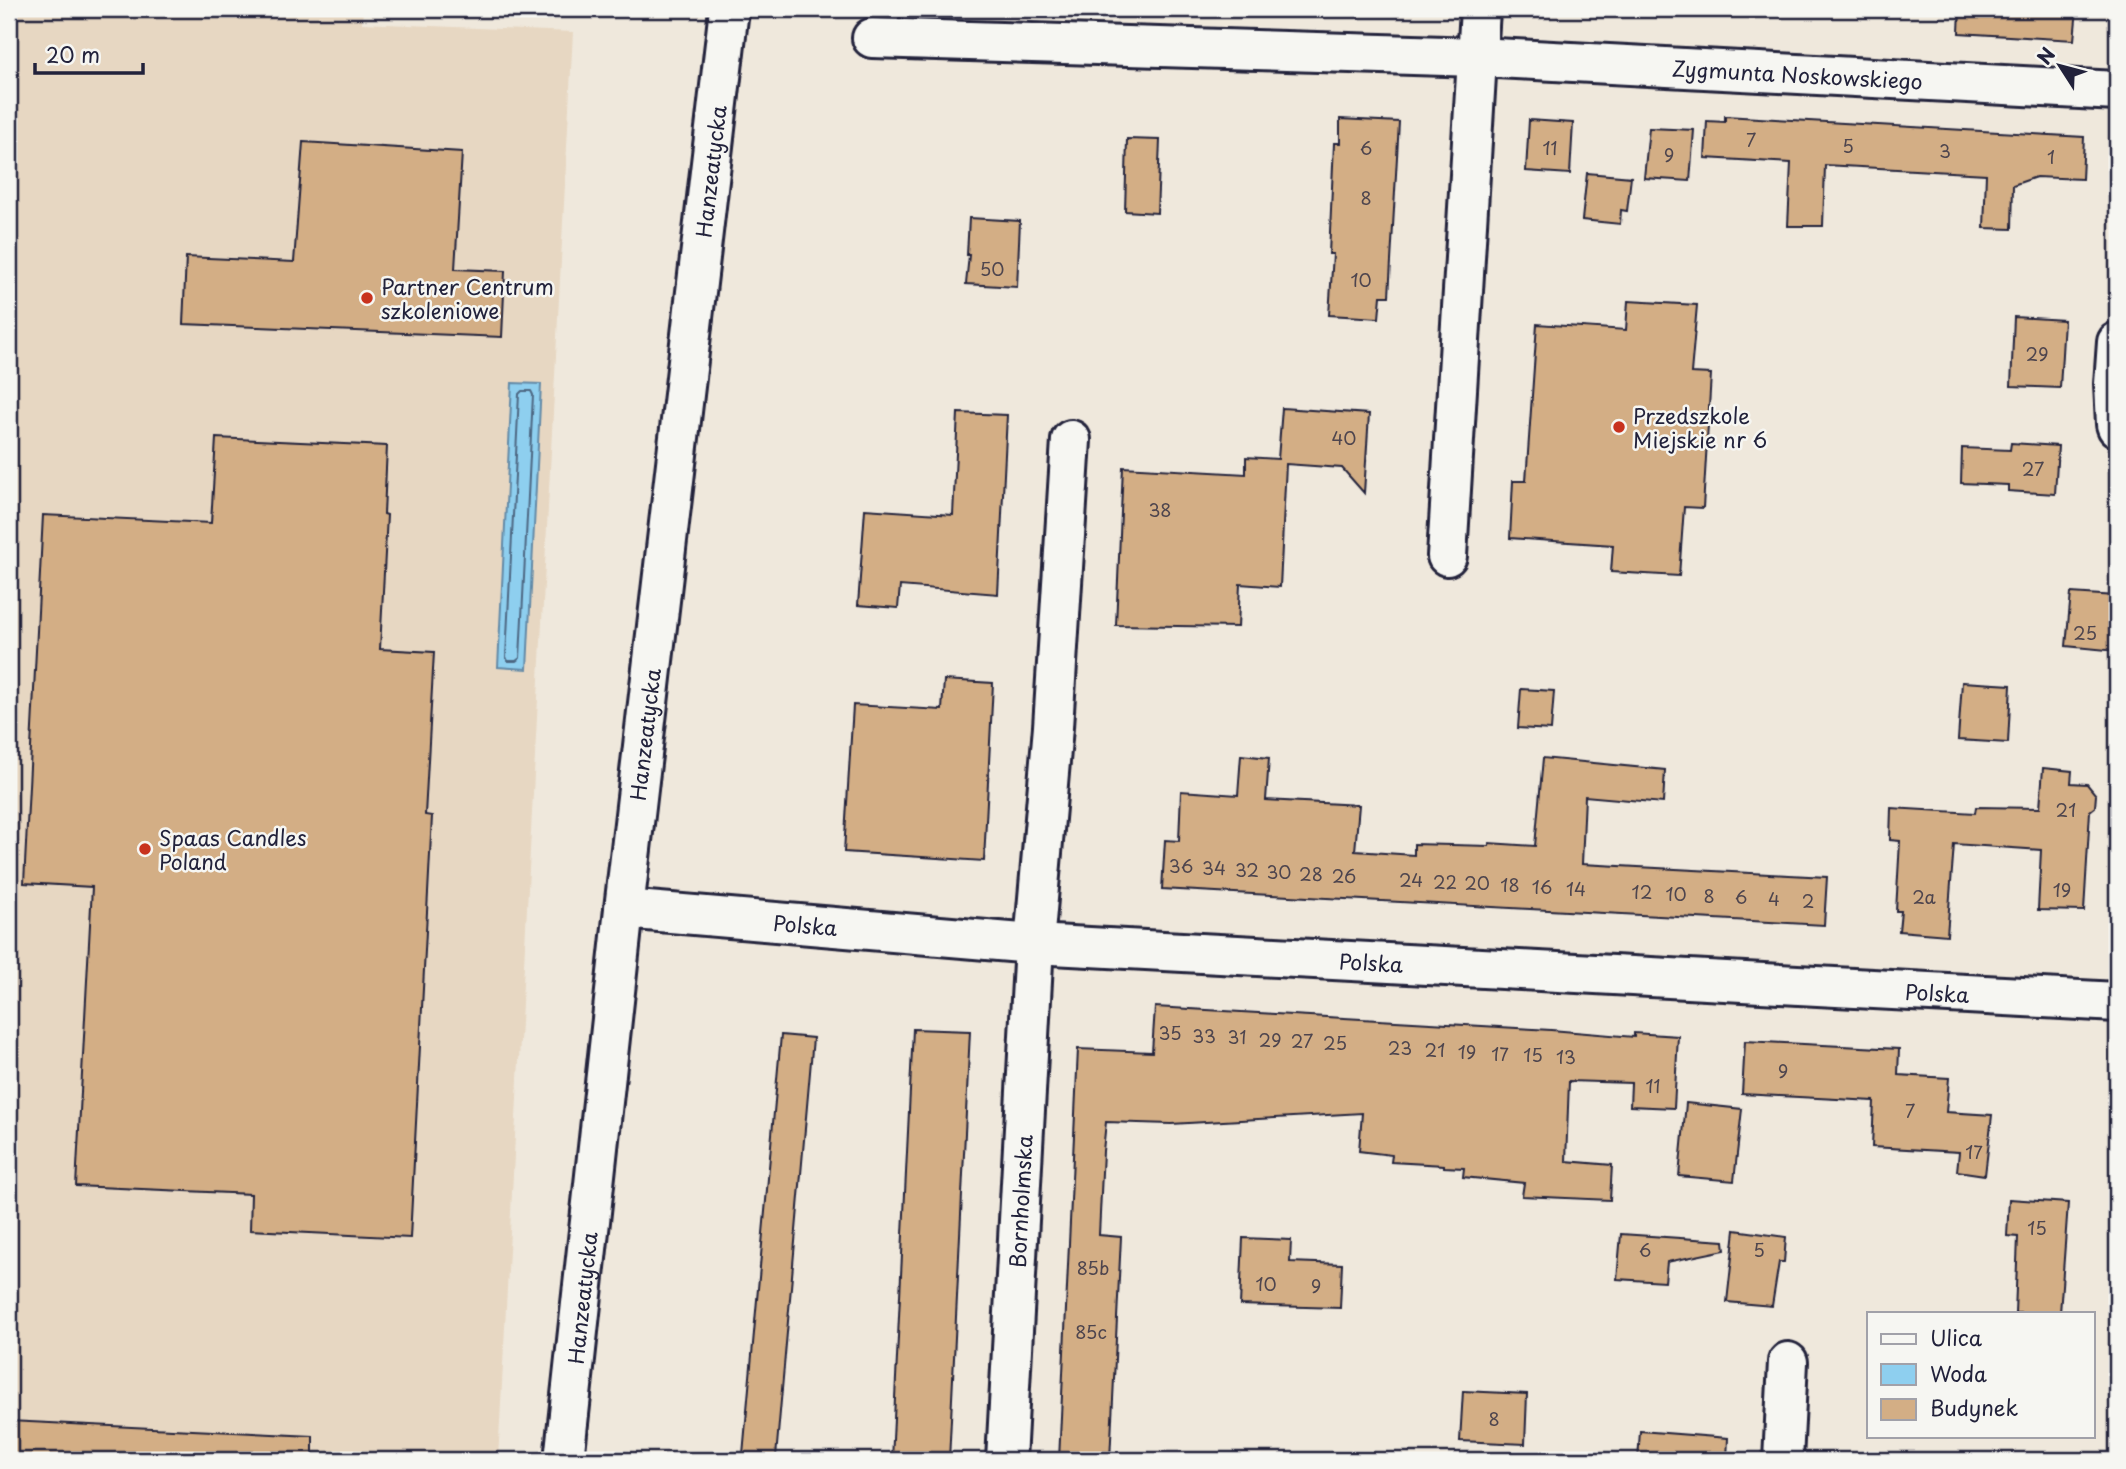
<svg xmlns="http://www.w3.org/2000/svg" width="2126" height="1469" viewBox="0 0 2126 1469" font-family="'Playpen Sans',sans-serif">
	<style>
		.built { fill: #e7d7c2 }
		.water { fill: #8ecfef; stroke: #638aa7; stroke-width: 2 }
		.lines { fill: none; stroke-linecap: round; stroke-linejoin: round }
		.shore { stroke: #4d6783; stroke-width: 2 }
		.building { fill: #d3ae85; stroke: #22223b; stroke-width: 2 }
		.street-casing { stroke: #22223b; stroke-width: 44 }
		.secondary-casing { stroke: #22223b; stroke-width: 44 }
		.street { stroke: #f6f6f2; stroke-width: 38 }
		.secondary { stroke: #f6f6f2; stroke-width: 38 }
		.poi-dot { fill: #c8321e; stroke: #f6f6f2; stroke-width: 2.5 }
		.labels { text-anchor: middle; dominant-baseline: central; stroke-width: 5; stroke-linejoin: round; paint-order: stroke }
		.number-label { font-size: 18px; fill: #4e454e }
		.street-label { font-size: 21px; fill: #22223b; stroke: #f6f6f2 }
		.poi-label { font-size: 21px; fill: #22223b; stroke: #f6f6f2; text-anchor: start }
	</style>
	<rect width="100%" height="100%" fill="#efe8dc"/>
	<filter id="ink" filterUnits="userSpaceOnUse"><feTurbulence type="fractalNoise" baseFrequency=".0143" numOctaves="2"/><feDisplacementMap in="SourceGraphic" scale="14" xChannelSelector="R" yChannelSelector="G"/><feConvolveMatrix kernelMatrix="1 2 1 2 8 2 1 2 1" color-interpolation-filters="sRGB"/></filter>
	<g filter="url(#ink)">
		<!-- built -->
		<path class="built" d="M 13,9 L 363,9 L 362,23 L 573,32 L 498,1460 L 9,1460 L 9,35 Z"/>
		<!-- water -->
		<path class="water" d="M 512,383 L 541,384 L 527,669 L 498,667 Z"/>
		<g class="lines">
			<!-- shore -->
			<path class="shore" d="M 522,391 L 531,391 L 533,395 L 520,658 L 516,661 L 508,661 L 506,657 L 519,394 Z"/>
		</g>
		<!-- building -->
		<path class="building" d="M 1960,9 L 2077,9 L 2074,40 L 1959,33 Z
			M 1725,116 L 2084,137 L 2082,179 L 2036,177 L 2013,185 L 2012,229 L 1984,228 L 1986,174 L 1825,165 L 1823,226 L 1788,226 L 1791,163 L 1705,158 L 1707,121 L 1725,122 Z
			M 1340,119 L 1399,122 L 1389,296 L 1381,296 L 1379,318 L 1329,315 L 1333,254 L 1329,254 L 1334,143 L 1340,143 Z
			M 1529,120 L 1573,123 L 1570,174 L 1526,171 Z
			M 1649,128 L 1694,130 L 1690,181 L 1644,178 Z
			M 1127,139 L 1160,140 L 1157,213 L 1125,211 Z
			M 303,142 L 462,152 L 455,269 L 505,271 L 502,337 L 183,324 L 186,257 L 294,262 Z
			M 1587,173 L 1631,177 L 1627,211 L 1621,210 L 1620,224 L 1582,220 Z
			M 969,218 L 1020,221 L 1017,287 L 966,284 L 969,255 L 967,255 Z
			M 1628,301 L 1697,305 L 1691,373 L 1711,374 L 1703,508 L 1684,507 L 1679,576 L 1611,572 L 1613,545 L 1510,538 L 1513,481 L 1526,481 L 1537,324 L 1626,330 Z
			M 2014,317 L 2064,320 L 2060,388 L 2011,386 Z
			M 1282,408 L 1369,414 L 1364,493 L 1342,468 L 1286,464 L 1280,587 L 1240,584 L 1238,627 L 1116,625 L 1123,467 L 1246,474 L 1246,457 L 1278,459 Z
			M 958,413 L 1007,415 L 998,594 L 900,586 L 898,608 L 858,605 L 865,509 L 953,515 Z
			M 216,438 L 387,446 L 384,514 L 387,515 L 380,649 L 434,652 L 425,815 L 432,816 L 410,1238 L 250,1230 L 251,1194 L 76,1186 L 92,887 L 24,883 L 43,515 L 211,523 Z
			M 2011,443 L 2058,446 L 2055,494 L 2008,491 L 2008,485 L 1961,483 L 1962,448 L 2010,450 Z
			M 2071,593 L 2116,596 L 2114,620 L 2117,620 L 2117,651 L 2066,646 Z
			M 944,680 L 993,683 L 984,861 L 844,852 L 853,705 L 942,710 Z
			M 1962,682 L 2011,685 L 2008,743 L 1958,740 Z
			M 1521,689 L 1554,691 L 1551,730 L 1518,728 Z
			M 1241,755 L 1269,758 L 1266,800 L 1359,805 L 1355,851 L 1414,855 L 1414,844 L 1489,846 L 1489,843 L 1535,846 L 1543,758 L 1665,770 L 1663,803 L 1585,796 L 1582,864 L 1827,877 L 1824,925 L 1162,889 L 1165,840 L 1179,841 L 1181,791 L 1238,795 Z
			M 2043,768 L 2072,771 L 2071,783 L 2087,784 L 2096,795 L 2095,807 L 2090,811 L 2084,911 L 2038,910 L 2041,850 L 1954,844 L 1947,935 L 1899,931 L 1901,911 L 1896,911 L 1900,841 L 1890,840 L 1891,808 L 1975,813 L 1976,807 L 2040,808 Z
			M 1155,1007 L 1551,1030 L 1634,1037 L 1634,1033 L 1678,1036 L 1674,1108 L 1630,1106 L 1631,1083 L 1569,1081 L 1566,1161 L 1612,1165 L 1610,1200 L 1522,1196 L 1524,1183 L 1463,1177 L 1464,1168 L 1444,1167 L 1444,1165 L 1391,1162 L 1392,1155 L 1359,1151 L 1362,1113 L 1171,1124 L 1106,1122 L 1103,1151 L 1099,1235 L 1121,1237 L 1110,1460 L 1059,1460 L 1078,1049 L 1152,1052 Z
			M 913,1029 L 970,1031 L 949,1460 L 892,1460 Z
			M 781,1035 L 813,1038 L 776,1457 L 743,1454 Z
			M 1745,1041 L 1899,1049 L 1898,1075 L 1949,1078 L 1946,1112 L 1992,1115 L 1985,1175 L 1957,1171 L 1959,1152 L 1872,1147 L 1874,1101 L 1742,1094 Z
			M 1686,1103 L 1742,1109 L 1734,1181 L 1679,1176 Z
			M 2009,1199 L 2068,1203 L 2060,1313 L 2015,1313 L 2018,1237 L 2007,1236 Z
			M 1735,1230 L 1786,1237 L 1784,1262 L 1779,1262 L 1772,1306 L 1727,1302 Z
			M 1621,1234 L 1724,1241 L 1725,1250 L 1667,1262 L 1665,1282 L 1617,1279 Z
			M 1243,1238 L 1291,1240 L 1290,1262 L 1342,1264 L 1340,1308 L 1240,1305 Z
			M 1463,1391 L 1527,1394 L 1525,1444 L 1460,1441 Z
			M 9,1421 L 313,1436 L 313,1460 L 9,1460 Z
			M 1640,1431 L 1728,1438 L 1727,1460 L 1638,1460 Z"/>
		<g class="lines">
			<defs>
				<g id="street">
					<path id="s1" d="M 872,38 L 1477,57 L 2117,91"/>
					<path d="M 2117,342 L 2114,384 L 2116,424 L 2117,427"/>
					<path d="M 1447,556 L 1480,9"/>
					<path id="s2" d="M 624,909 L 1034,944 L 2117,1002"/>
					<path id="s3" d="M 1006,1460 L 1034,944 L 1053,727 L 1071,440"/>
					<path d="M 1783,1460 L 1788,1362"/>
				</g>
				<g id="secondary">
					<path id="s4" d="M 564,1460 L 624,909 L 729,9"/>
				</g>
			</defs>
			<!-- street casing -->
			<use href="#street" class="street-casing"/>
			<!-- secondary casing -->
			<use href="#secondary" class="secondary-casing"/>
			<!-- street -->
			<use href="#street" class="street"/>
			<!-- secondary -->
			<use href="#secondary" class="secondary"/>
		</g>
	</g>
	<!-- markers -->
	<g class="poi-dot">
		<circle cx="367" cy="298" r="7"/>
		<circle cx="1619" cy="427" r="7"/>
		<circle cx="145" cy="849" r="7"/>
	</g>
	<g class="labels">
		<!-- number labels -->
		<g class="number-label">
			<text x="1751" y="139">7</text>
			<text x="1848" y="145">5</text>
			<text x="1366" y="147">6</text>
			<text x="1550" y="147">11</text>
			<text x="1945" y="150">3</text>
			<text x="1669" y="154">9</text>
			<text x="2051" y="156">1</text>
			<text x="1366" y="197">8</text>
			<text x="992" y="268">50</text>
			<text x="1361" y="279">10</text>
			<text x="2037" y="353">29</text>
			<text x="1344" y="437">40</text>
			<text x="2033" y="468">27</text>
			<text x="1160" y="509">38</text>
			<text x="2085" y="632">25</text>
			<text x="2066" y="809">21</text>
			<text x="1181" y="865">36</text>
			<text x="1214" y="867">34</text>
			<text x="1247" y="869">32</text>
			<text x="1279" y="871">30</text>
			<text x="1311" y="873">28</text>
			<text x="1344" y="875">26</text>
			<text x="1411" y="879">24</text>
			<text x="1445" y="881">22</text>
			<text x="1477" y="882">20</text>
			<text x="1510" y="884">18</text>
			<text x="1542" y="886">16</text>
			<text x="1576" y="888">14</text>
			<text x="2062" y="889">19</text>
			<text x="1642" y="891">12</text>
			<text x="1676" y="893">10</text>
			<text x="1709" y="895">8</text>
			<text x="1741" y="896">6</text>
			<text x="1924" y="896">2a</text>
			<text x="1774" y="898">4</text>
			<text x="1808" y="900">2</text>
			<text x="1170" y="1032">35</text>
			<text x="1204" y="1035">33</text>
			<text x="1237" y="1036">31</text>
			<text x="1270" y="1039">29</text>
			<text x="1302" y="1040">27</text>
			<text x="1335" y="1042">25</text>
			<text x="1400" y="1047">23</text>
			<text x="1435" y="1049">21</text>
			<text x="1467" y="1051">19</text>
			<text x="1500" y="1053">17</text>
			<text x="1533" y="1054">15</text>
			<text x="1566" y="1056">13</text>
			<text x="1783" y="1070">9</text>
			<text x="1653" y="1085">11</text>
			<text x="1910" y="1110">7</text>
			<text x="1974" y="1151">17</text>
			<text x="2037" y="1227">15</text>
			<text x="1645" y="1249">6</text>
			<text x="1759" y="1249">5</text>
			<text x="1093" y="1267">85b</text>
			<text x="1266" y="1283">10</text>
			<text x="1316" y="1285">9</text>
			<text x="1091" y="1331">85c</text>
			<text x="1494" y="1418">8</text>
		</g>
		<!-- street labels -->
		<g class="street-label">
			<text stroke="none"><textPath href="#s1" startOffset="926">Zygmunta Noskowskiego</textPath></text>
			<text stroke="none"><textPath href="#s4" startOffset="1297">Hanzeatycka</textPath></text>
			<text stroke="none"><textPath href="#s4" startOffset="730">Hanzeatycka</textPath></text>
			<text stroke="none"><textPath href="#s2" startOffset="182">Polska</textPath></text>
			<text stroke="none"><textPath href="#s2" startOffset="749">Polska</textPath></text>
			<text stroke="none"><textPath href="#s2" startOffset="1316">Polska</textPath></text>
			<text stroke="none"><textPath href="#s3" startOffset="259">Bornholmska</textPath></text>
			<text stroke="none"><textPath href="#s4" startOffset="163">Hanzeatycka</textPath></text>
		</g>
		<!-- poi labels -->
		<g class="poi-label">
			<text x="381" y="286">Partner Centrum<tspan x="381" dy="24">szkoleniowe</tspan></text>
			<text x="1633" y="415">Przedszkole<tspan x="1633" dy="24">Miejskie nr 6</tspan></text>
			<text x="159" y="837">Spaas Candles<tspan x="159" dy="24">Poland</tspan></text>
		</g>
	</g>
	<!-- margin -->
	<rect width="2126" height="1469" fill="none" stroke="#f6f6f2" stroke-width="35"/>
	<rect x="18" y="18" width="2091" height="1434" fill="none" stroke="#22223b" stroke-width="2.5" filter="url(#ink)"/>
	<!-- legend -->
	<rect x="1867" y="1312" width="228" height="126" fill="#f6f6f2" stroke="#a1a1a9" stroke-width="2"/>
	<rect x="1881" y="1334" width="35" height="10" fill="#f6f6f2" stroke="#a1a1a9" stroke-width="2"/>
	<text x="1930" y="1346" font-size="21" fill="#22223b">Ulica</text>
	<rect x="1881" y="1364" width="35" height="21" fill="#8ecfef" stroke="#a1a1a9" stroke-width="2"/>
	<text x="1930" y="1382" font-size="21" fill="#22223b">Woda</text>
	<rect x="1881" y="1399" width="35" height="21" fill="#d3ae85" stroke="#a1a1a9" stroke-width="2"/>
	<text x="1930" y="1416" font-size="21" fill="#22223b">Budynek</text>
	<!-- north arrow -->
	<g transform="translate(2060 66) rotate(306)" stroke="#f6f6f2" stroke-width="5" paint-order="stroke">
	<path d="M0-5L12 26L0 18L-12 26Z" fill="#22223b"/>
	<text y="-10" font-size="19" font-weight="bold" text-anchor="middle" fill="#22223b">N</text>
	</g>
	<!-- scale -->
	<path d="M35 63v10h108v-10" fill="none" stroke="#22223b" stroke-width="3.5"/>
	<text x="46" y="63" font-size="21" fill="#22223b" stroke="#f6f6f2" stroke-width="5" paint-order="stroke">20 m</text>
</svg>
